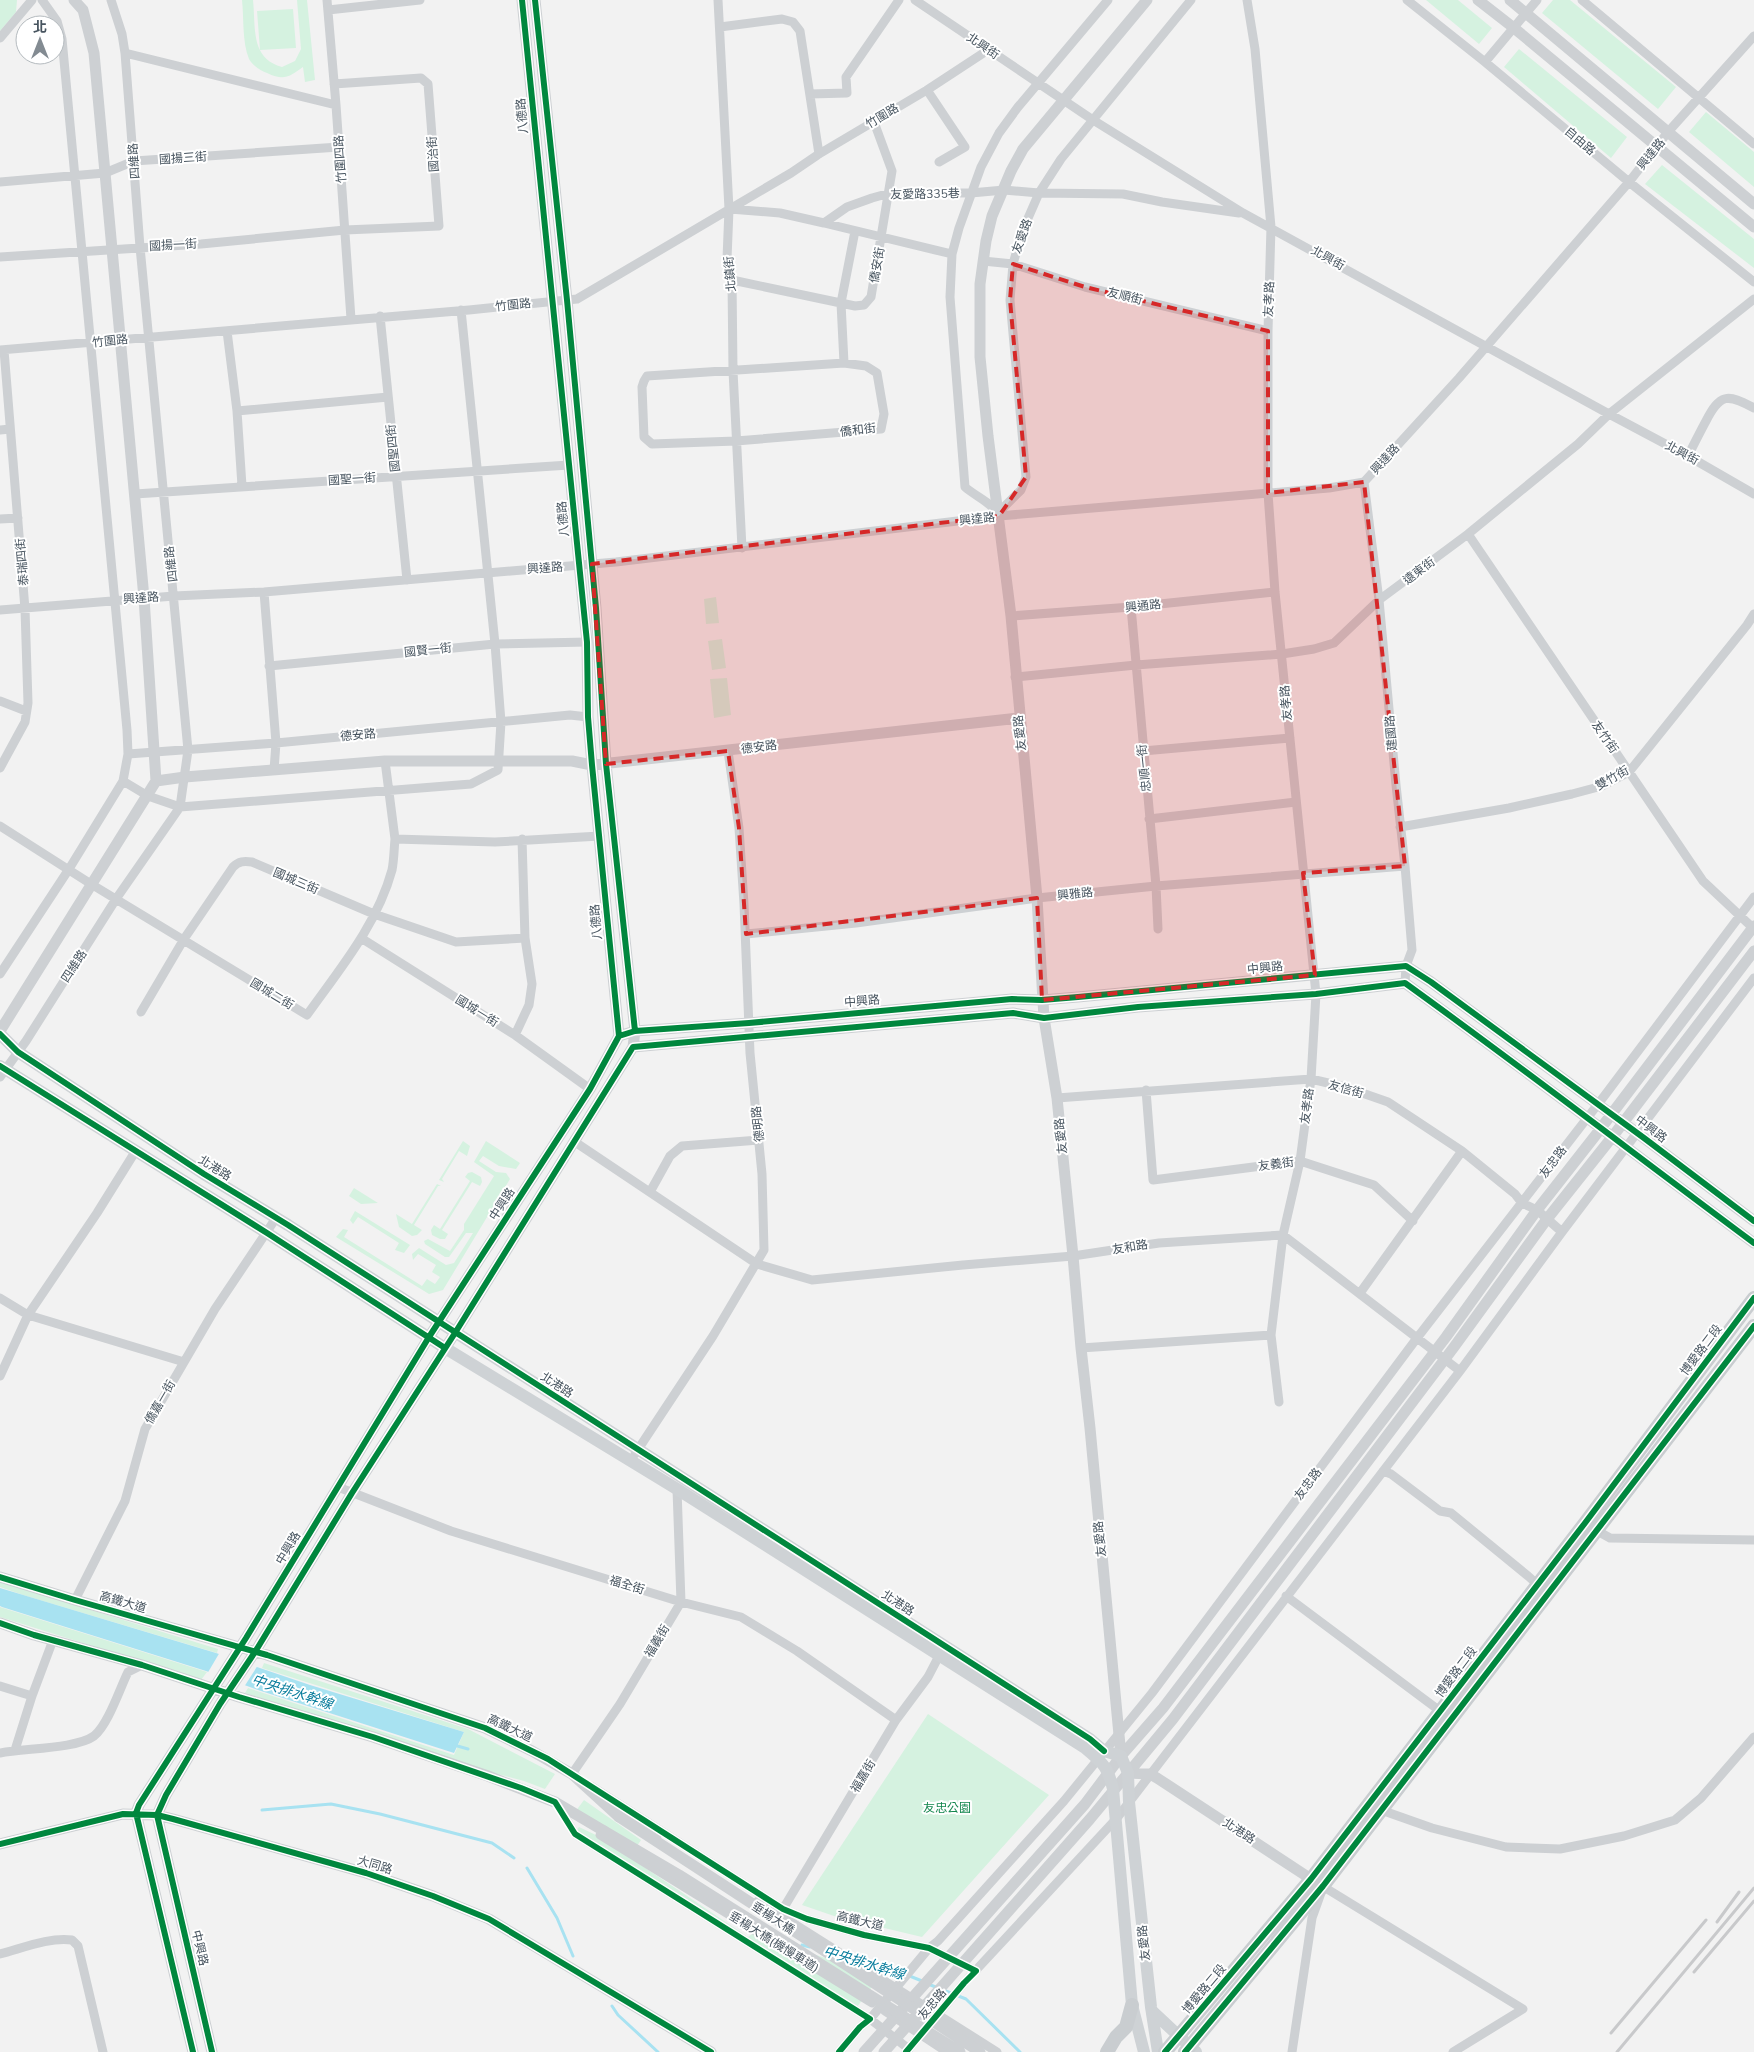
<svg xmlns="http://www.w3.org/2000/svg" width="1754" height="2052" viewBox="0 0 1754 2052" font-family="'Nunito Sans','Noto Sans TC',sans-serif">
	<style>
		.green { fill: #d5f2e0 }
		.water { fill: #a8e2f1 }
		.pier { fill: #f2f2f2 }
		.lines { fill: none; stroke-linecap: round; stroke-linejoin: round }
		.stream { stroke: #a8e2f1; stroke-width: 3 }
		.minor { stroke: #cdd0d3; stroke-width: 9 }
		.tertiary { stroke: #cdd0d3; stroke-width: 11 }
		.secondary { stroke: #ced2d5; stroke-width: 12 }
		.primary { stroke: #c9cdd0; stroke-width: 14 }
		.rail { stroke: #c8c9cb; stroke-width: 3 }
		.minor-bridge { stroke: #cdd0d3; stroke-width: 9 }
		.tertiary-bridge { stroke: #cdd0d3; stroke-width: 11 }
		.cycleway-casing { stroke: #fff; stroke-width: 9 }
		.cycleway { stroke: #00873e; stroke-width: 6 }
		.marked { fill: #d62828; fill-opacity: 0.2; stroke: #d62828; stroke-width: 4; stroke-dasharray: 10 6; stroke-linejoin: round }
		.labels { text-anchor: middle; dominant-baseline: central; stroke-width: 4; stroke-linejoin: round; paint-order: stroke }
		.street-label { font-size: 12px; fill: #47545f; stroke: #fff }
		.park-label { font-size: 12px; fill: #13864d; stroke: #fff }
		.water-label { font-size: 14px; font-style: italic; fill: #077c9c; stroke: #fff }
	</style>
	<rect width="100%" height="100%" fill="#f2f2f2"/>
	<!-- green -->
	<path class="green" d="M 0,0 L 17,0 L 16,12 L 0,31 Z
		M 242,0 L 253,0 C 256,28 250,58 282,67 L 295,61 L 301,49 L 297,0 L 307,0 L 315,80 L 305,82 L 303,67 C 289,77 284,81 267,73 C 261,71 252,65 249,59 C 242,42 244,18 242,0 Z
		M 1426,0 L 1458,0 L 1492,28 L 1479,44 Z
		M 1553,0 L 1570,0 L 1676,87 L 1658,109 L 1542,13 Z
		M 293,9 L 296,48 L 260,50 L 257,11 Z
		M 1519,49 L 1627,137 L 1611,158 L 1504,67 Z
		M 1706,112 L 1754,152 L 1754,187 L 1689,132 Z
		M 1662,165 L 1754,239 L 1754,268 L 1645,184 Z
		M 716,597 L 719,623 L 706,624 L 704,599 Z
		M 722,639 L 726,668 L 712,670 L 708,641 Z
		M 727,678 L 731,715 L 714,718 L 710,679 Z
		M 463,1141 L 470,1146 L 467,1156 L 459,1151 L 442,1179 L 444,1182 L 439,1180 Z
		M 486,1141 L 520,1163 L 516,1169 L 499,1166 L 483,1156 L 479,1161 L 496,1172 L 506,1173 L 510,1179 L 443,1290 L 429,1294 L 336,1237 L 343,1229 L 348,1230 L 344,1237 L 422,1286 L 427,1279 L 435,1284 L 440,1277 L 432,1272 L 436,1265 L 418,1254 L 413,1260 L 412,1254 L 419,1248 L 446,1265 L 454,1263 L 473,1233 L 466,1233 L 449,1257 L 445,1257 L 425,1244 L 424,1241 L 428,1239 L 450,1251 L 464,1230 L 464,1224 L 494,1176 L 474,1162 Z
		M 472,1172 L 481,1177 L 482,1182 L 480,1186 L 472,1182 L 442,1230 L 448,1234 L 445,1239 L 440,1239 L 432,1235 L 431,1230 L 434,1225 L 440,1229 L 470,1181 L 465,1177 L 468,1173 Z
		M 437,1184 L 441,1186 L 438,1186 L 414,1225 L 422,1230 L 417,1235 L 412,1236 L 399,1227 L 396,1214 L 412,1224 Z
		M 354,1188 L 378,1203 L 361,1204 L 349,1196 Z
		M 355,1211 L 410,1245 L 404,1253 L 395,1250 L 399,1243 L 358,1217 L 353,1224 L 350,1220 Z
		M 0,1580 L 81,1607 L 218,1649 L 217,1653 L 23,1595 L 0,1587 Z
		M 0,1607 L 207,1672 L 201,1680 L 0,1617 Z
		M 264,1663 L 468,1729 L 555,1774 L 545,1789 L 524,1781 L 490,1772 L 245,1693 L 248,1688 L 454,1755 L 464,1732 L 262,1668 Z
		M 928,1714 L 1049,1795 L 922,1937 L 834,1916 L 802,1905 Z
		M 584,1800 L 641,1840 L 637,1846 L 575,1812 Z
		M 579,1827 L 598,1836 L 748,1937 L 752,1934 L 880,1976 L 857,2007 L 576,1831 Z"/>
	<!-- water -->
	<path class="water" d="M 0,1588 L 216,1653 L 310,1685 L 464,1732 L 454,1753 L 258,1690 L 206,1671 L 2,1607 L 0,1606 Z"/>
	<!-- pier -->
	<path class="pier" d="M 220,1652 L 258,1665 L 244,1687 L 207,1674 Z"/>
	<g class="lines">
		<!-- stream -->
		<path class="stream" d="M 454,1745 L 468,1749
			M 262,1810 L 331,1804 L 380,1814 L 492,1843 L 514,1858
			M 527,1868 L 557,1918 L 573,1956
			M 802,1945 L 810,1947
			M 855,1958 L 885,1966 L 922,1981
			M 928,1984 L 966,1999 L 1020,2052
			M 612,2006 L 618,2015 L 658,2052"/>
		<!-- minor -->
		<path class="minor" d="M 327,0 L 336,105 L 351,319
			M 718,0 L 729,209 L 727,259 L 732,280 L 733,371 L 742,548
			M 915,0 L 1093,120 L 1243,213 L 1609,414 L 1688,456 L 1754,494
			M 1247,0 L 1255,49 L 1271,227 L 1268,331 L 1268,493 L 1275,592 L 1316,994 L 1311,1079 L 1300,1161 L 1283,1235 L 1271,1335 L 1279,1402
			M 1407,0 L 1485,62 L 1629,182 L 1754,282
			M 1582,0 L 1754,144
			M 328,10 L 420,0
			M 720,27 L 782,19 L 793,22 L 800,31 L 819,154
			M 0,38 L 32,0
			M 125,53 L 336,105
			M 1485,62 L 1537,0
			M 927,90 L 965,147 L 939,162
			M 810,94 L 847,93 L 846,77 L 899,0
			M 0,182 L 105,173 L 134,161 L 339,147
			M 730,209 L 780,213 L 824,223 L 847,207 L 872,198 L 890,193 L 971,193 L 1004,190 L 1039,193 L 1123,194 L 1162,202 L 1239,213
			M 824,223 L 952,254
			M 0,257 L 201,244 L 345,230 L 439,226 L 428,84 L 421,78 L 334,84
			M 983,261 L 1013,264 L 1085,287 L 1268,331
			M 732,280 L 855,306 L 864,305 L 871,297 L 892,171 L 874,122
			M 380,316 L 407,580
			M 227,331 L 237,411 L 242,486
			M 0,350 L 469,310 L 577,299 L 791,173 L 819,154 L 927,90 L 988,50
			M 844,363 L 866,366 L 877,373 L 884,414 L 881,429 L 736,441 L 652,444 L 644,437 L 642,387 L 644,381 L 647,376 Z
			M 844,363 L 841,303 L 855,231
			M 237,411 L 388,397
			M 0,430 L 10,429
			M 1688,456 C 1694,444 1700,432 1706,421 C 1720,394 1727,393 1754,408
			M 1364,482 L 1379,600 L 1396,785 L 1405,866 L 1412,950 L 1406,966 L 1405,983
			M 135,494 L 569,465
			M 998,514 C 991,502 975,496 965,487 L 950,297 L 952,254 L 959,228 L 981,167 L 999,133 L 1018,107 L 1108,0
			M 999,516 L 1003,508 L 1021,490 L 1026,477 L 1010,300 L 1013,264 L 1022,232 L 1039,193 L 1061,159 L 1191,0
			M 0,519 L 18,518
			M 1468,534 L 1703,881 L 1754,929
			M 264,592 L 276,743 L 274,770
			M 1131,607 L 1156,886 L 1158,929
			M 0,610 L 174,596 L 264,592 L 616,562 L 999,516 L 1329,488 L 1364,482 L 1459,378 L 1629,182 L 1668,132 L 1754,36
			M 1011,616 L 1131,607 L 1275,592
			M 269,666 L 495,644 L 587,642
			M 1015,677 L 1136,665 L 1282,654 L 1314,649 L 1334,643 L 1379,600 L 1468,534 L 1578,444 L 1609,414 L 1754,299
			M 0,701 L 26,711
			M 1143,751 L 1290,738
			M 128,754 L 276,743 L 570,715 L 588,717
			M 385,761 L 395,839
			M 0,768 L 25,722 L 28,703 L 25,609 L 4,350
			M 123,781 L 148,796 L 180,807 L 471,784 L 498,770 L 501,722 L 495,644 L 461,310
			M 1149,819 L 1296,802
			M 0,826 L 91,884 L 307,1015 C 339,970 377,925 392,870 C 394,860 394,849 395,839 L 495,842 L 600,836
			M 1400,827 L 1509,808 L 1572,794 L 1602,786 L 1629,772 L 1747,625 L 1754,614
			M 746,934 L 856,923 L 1037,898 L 1156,886 L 1405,866
			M 361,938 L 515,1035 L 590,1089
			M 0,974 L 69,869 L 123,781 L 128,754 L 127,730 L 62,39 L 57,21 L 42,0
			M 141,1012 L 184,939 L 233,867 C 239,861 244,861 252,862 L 374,914 L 456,942 L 525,938
			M 515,1035 L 529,1005 L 532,984 L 525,938 L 522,839
			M 0,1077 L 26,1041 L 116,899 L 180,807 L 188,750 L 140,247 L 125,53 L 122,34 L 111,0
			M 1146,1090 L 1153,1180 L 1300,1161 L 1374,1185 L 1413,1221
			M 1057,1098 L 1311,1079 L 1345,1087 L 1388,1102 L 1462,1151 L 1515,1194 L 1522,1203 L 1537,1210 L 1562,1232
			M 575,1142 L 757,1264 L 812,1280 L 963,1265 L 1073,1256 L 1159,1243 L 1283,1235 L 1460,1371
			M 650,1192 L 670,1156 L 682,1146 L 759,1140
			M 1360,1293 L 1462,1151
			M 0,1298 L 28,1315 L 184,1362
			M 1081,1348 L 1271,1335
			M 0,1376 L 28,1315 L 97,1213 L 135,1152
			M 635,1454 L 713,1336 L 764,1250 L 762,1174 L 750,1053 L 744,904 L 739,828 L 728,751
			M 1383,1471 L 1391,1474 L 1440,1511 L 1451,1513 L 1528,1576 L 1537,1584 L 1538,1588
			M 338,1487 L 451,1531 L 681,1602 L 741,1617 L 797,1651 L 896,1720
			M 1592,1528 L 1610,1538 L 1754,1540
			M 1286,1596 L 1440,1711
			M 75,1600 L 125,1501 L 145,1429 L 215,1309 L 276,1218
			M 0,1686 L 32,1696
			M 15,1750 L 32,1696 L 53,1640
			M 0,1753 C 24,1748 76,1749 94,1736 C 108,1725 120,1688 128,1672 L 142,1665
			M 572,1774 L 620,1704 L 681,1602 L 677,1489
			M 591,1786 L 783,1909 L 807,1919 L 864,1935 L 929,1948 L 976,1971
			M 556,1802 L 575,1834 L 870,2019 L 909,2049
			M 1381,1810 L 1432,1828 L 1506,1847 L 1560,1849 L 1624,1836 L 1675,1820 L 1701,1798 L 1754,1737
			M 1319,1884 L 1523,2009 L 1453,2052
			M 783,1909 L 896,1720 L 928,1677 L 941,1652
			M 0,1954 C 23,1948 49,1937 72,1940 L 78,1946 L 103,2052
			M 934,2019 L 964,1983 L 1117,1818 L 1460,1371 L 1562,1232 L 1754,978
			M 839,2052 L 860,2027 L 870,2019 L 929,1948 L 938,1941 L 1064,1801 L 1152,1693 L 1417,1338 L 1605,1095 L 1754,897
			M 906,2052 L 925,2029
			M 1292,2052 L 1312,1918 L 1321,1893"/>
		<!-- tertiary -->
		<path class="tertiary" d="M 522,0 L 587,642 L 588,717 L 592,765 L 619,1036
			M 1478,0 L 1514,28 L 1754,227
			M 1510,0 L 1754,204
			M 156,781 L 185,777 L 385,761 L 572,761 L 592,765 L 1019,718
			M 0,1031 L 156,781 L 144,598 L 94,53 L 83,10 L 74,0
			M 633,1047 L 1013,1013 L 1044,1018 L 1138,1007 L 1316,994 L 1405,983 C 1523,1068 1637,1156 1754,1243
			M 0,1577 L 75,1600 L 267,1655 L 485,1728 L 532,1751 L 572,1774 L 619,1817
			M 0,1623 L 34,1635 L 142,1665 L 239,1697 L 373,1737 L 488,1776 L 555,1802 L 604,1831
			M 1121,1756 L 1090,1428 L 1081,1348 L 1073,1256 L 1057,1098 L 1044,1018 L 1037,898 L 1011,616 L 988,436 L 980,357 L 980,284 L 986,241 L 992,216 L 1011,171 L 1023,149 L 1147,0
			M 1128,1773 L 1150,1774 L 1157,1778 L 1311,1879
			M 0,1844 L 123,1814 L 157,1815 L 173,1819 L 366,1873 L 433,1896 L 489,1919 L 711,2052
			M 193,2052 L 136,1813 L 139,1805 L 246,1638 L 429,1337 L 590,1089 L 619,1036 L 635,1031 L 749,1023 L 1012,999 L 1042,1000 L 1078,997 L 1406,966 L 1431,982 L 1644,1138 L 1754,1221
			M 212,2052 L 157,1815 L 166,1795 L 220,1704 L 255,1652 L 352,1493 L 455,1333 L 633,1047 L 635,1031 L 606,764 L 596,608 L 567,300 L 535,0
			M 864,2052 L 1085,1804 L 1121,1756 L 1163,1708 L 1446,1337 L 1537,1210 L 1595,1136 L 1754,926
			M 884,2052 L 1090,1819 L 1173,1719 L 1454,1347 L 1547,1219 L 1613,1136 L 1754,951"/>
		<!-- secondary -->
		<path class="secondary" d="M 0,1034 L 18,1052 L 204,1174 L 288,1225 L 1090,1739 L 1104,1751 L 1121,1756 L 1128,1773 L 1129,1802 L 1151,2007 L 1158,2052
			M 0,1066 L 267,1233 L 445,1348 L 677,1489 L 1085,1748 C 1103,1763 1108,1767 1113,1789 L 1132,2005 L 1144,2052
			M 1152,2011 L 1196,2052"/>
		<!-- primary -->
		<path class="primary" d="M 1107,2052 L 1116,2037 L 1126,2027 L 1132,2005
			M 1165,2052 L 1311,1879 L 1585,1523 L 1754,1298
			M 1185,2052 L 1323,1886 L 1754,1326"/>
		<!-- rail -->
		<path class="rail" d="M 1717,1922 L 1739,1892
			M 1694,1972 L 1754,1901
			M 1611,2033 L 1706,1920
			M 1617,2052 L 1754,1888"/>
		<!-- minor-bridge -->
		<path class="minor-bridge" d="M 621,1808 L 657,1836
			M 600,1835 L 872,2003
			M 758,1901 L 997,2052
			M 885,2011 L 947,2052"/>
		<!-- tertiary-bridge -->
		<path class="tertiary-bridge" d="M 619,1817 L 980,2052
			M 604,1831 L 679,1875 L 960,2052"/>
		<defs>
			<path id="cycleway" d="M 522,0 L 587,642 L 588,717 L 592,765 L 619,1036
				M 535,0 L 567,300 L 596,608 L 606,764 L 635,1031
				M 0,1034 L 18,1052 L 204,1174 L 288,1225 L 1090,1739 L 1104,1751
				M 0,1066 L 267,1233 L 445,1348
				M 0,1577 L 75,1600 L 267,1655 L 485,1728 L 548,1759 L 783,1909 L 807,1919 L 864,1935 L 929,1948 L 976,1971 L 964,1983 L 906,2052
				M 0,1623 L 34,1635 L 142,1665 L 239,1697 L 373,1737 L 521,1788 L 555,1802 L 575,1834 L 870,2019 L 860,2027 L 839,2052
				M 0,1844 L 123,1814 L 157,1815 L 173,1819 L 366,1873 L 433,1896 L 489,1919 L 711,2052
				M 193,2052 L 136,1813 L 139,1805 L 246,1638 L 429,1337 L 590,1089 L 619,1036 L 635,1031 L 749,1023 L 1012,999 L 1042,1000 L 1078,997 L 1406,966 L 1431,982 L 1644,1138 L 1754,1221
				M 212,2052 L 157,1815 L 166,1795 L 220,1704 L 255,1652 L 352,1493 L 455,1333 L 633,1047 L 1013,1013 L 1044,1018 L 1138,1007 L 1316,994 L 1405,983 C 1523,1068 1637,1156 1754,1243
				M 1165,2052 L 1311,1879 L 1585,1523 L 1754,1298
				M 1185,2052 L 1323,1886 L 1754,1326"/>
		</defs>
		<!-- cycleway casing -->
		<use href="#cycleway" class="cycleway-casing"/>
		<!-- cycleway -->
		<use href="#cycleway" class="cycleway"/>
	</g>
	<!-- marked area -->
	<path class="marked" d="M 1013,264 L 1085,287 L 1268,331 L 1268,493 L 1364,482 L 1405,866 L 1303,873 L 1315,975 L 1042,1000 L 1037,898 L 746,934 L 739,828 L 728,751 L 606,764 L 592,564 L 999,516 L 1026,477 L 1010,300 Z"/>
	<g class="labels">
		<!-- street labels -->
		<g class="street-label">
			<text transform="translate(983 46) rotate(34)">北興街</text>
			<text transform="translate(522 116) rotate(-95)">八德路</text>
			<text transform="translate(882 116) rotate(-31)">竹圍路</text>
			<text transform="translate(1580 141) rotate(40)">自由路</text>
			<text transform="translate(433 154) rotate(-94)">國治街</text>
			<text transform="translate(1651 154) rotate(-51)">興達路</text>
			<text transform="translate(183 158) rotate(-4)">國揚三街</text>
			<text transform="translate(340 159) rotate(-94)">竹圍四路</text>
			<text transform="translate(134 161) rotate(-94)">四維路</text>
			<text transform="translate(925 194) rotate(-1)">友愛路335巷</text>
			<text transform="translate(1022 236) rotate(-70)">友愛路</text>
			<text transform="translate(173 245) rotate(-3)">國揚一街</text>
			<text transform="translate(1328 258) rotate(29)">北興街</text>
			<text transform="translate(877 265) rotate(-80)">僑安街</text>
			<text transform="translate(730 274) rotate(-95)">北鎮街</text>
			<text transform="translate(1125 296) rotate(14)">友順街</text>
			<text transform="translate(1269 299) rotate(-88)">友孝路</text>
			<text transform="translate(513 305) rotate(-6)">竹圍路</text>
			<text transform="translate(110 341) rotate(-6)">竹圍路</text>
			<text transform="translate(858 430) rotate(-7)">僑和街</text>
			<text transform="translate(393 448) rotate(-96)">國聖四街</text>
			<text transform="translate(1682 453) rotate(28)">北興街</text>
			<text transform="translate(1385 459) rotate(-48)">興達路</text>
			<text transform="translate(352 479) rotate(-4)">國聖一街</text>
			<text transform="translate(563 519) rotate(-95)">八德路</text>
			<text transform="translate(977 519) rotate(-6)">興達路</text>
			<text transform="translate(22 562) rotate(-95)">泰瑞四街</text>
			<text transform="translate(171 564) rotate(-97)">四維路</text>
			<text transform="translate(545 568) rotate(-4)">興達路</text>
			<text transform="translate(1419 571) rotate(-37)">遠東街</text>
			<text transform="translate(141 598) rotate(-4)">興達路</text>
			<text transform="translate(1143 606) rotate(-6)">興通路</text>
			<text transform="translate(428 650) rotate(-6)">國賢一街</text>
			<text transform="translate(1286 703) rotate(-95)">友孝路</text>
			<text transform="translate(1020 733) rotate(-96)">友愛路</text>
			<text transform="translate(1391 733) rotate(-95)">建國路</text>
			<text transform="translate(358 735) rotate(-5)">德安路</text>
			<text transform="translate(1605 737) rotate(55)">友竹街</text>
			<text transform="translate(759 747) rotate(-7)">德安路</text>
			<text transform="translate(1144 768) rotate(-96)">忠順一街</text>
			<text transform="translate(1612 778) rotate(-29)">雙竹街</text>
			<text transform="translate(296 881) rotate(23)">國城三街</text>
			<text transform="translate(1075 894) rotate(-6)">興雅路</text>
			<text transform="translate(596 922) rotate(-95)">八德路</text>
			<text transform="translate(74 966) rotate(-57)">四維路</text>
			<text transform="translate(1265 968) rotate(-6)">中興路</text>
			<text transform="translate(272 994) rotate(31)">國城二街</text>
			<text transform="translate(862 1001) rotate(-5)">中興路</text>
			<text transform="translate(477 1011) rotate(32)">國城一街</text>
			<text transform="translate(1346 1089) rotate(16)">友信街</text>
			<text transform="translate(1307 1106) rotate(-83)">友孝路</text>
			<text transform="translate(758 1124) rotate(-96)">德明路</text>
			<text transform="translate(1651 1129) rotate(37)">中興路</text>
			<text transform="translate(1061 1136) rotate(-96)">友愛路</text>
			<text transform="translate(1553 1162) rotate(-53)">友忠路</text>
			<text transform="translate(1276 1164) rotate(-7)">友義街</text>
			<text transform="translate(215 1168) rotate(32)">北港路</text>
			<text transform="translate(502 1204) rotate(-57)">中興路</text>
			<text transform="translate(1130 1247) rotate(-9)">友和路</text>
			<text transform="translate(1701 1350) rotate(-53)">博愛路二段</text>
			<text transform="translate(557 1385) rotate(33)">北港路</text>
			<text transform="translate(160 1402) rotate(-60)">僑嘉一街</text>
			<text transform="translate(1308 1484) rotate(-53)">友忠路</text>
			<text transform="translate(1100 1539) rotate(-96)">友愛路</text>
			<text transform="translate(288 1548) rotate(-59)">中興路</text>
			<text transform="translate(627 1585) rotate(17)">福全街</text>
			<text transform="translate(123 1602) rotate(16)">高鐵大道</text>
			<text transform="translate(898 1603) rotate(33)">北港路</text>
			<text transform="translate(657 1641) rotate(-59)">福義街</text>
			<text transform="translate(1456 1672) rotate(-53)">博愛路二段</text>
			<text transform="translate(510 1728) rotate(25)">高鐵大道</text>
			<text transform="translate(863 1776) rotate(-59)">福嘉街</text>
			<text transform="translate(1239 1831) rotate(33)">北港路</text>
			<text transform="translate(375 1865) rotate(17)">大同路</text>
			<text transform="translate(773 1918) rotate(33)">垂楊大橋</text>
			<text transform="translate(860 1921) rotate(13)">高鐵大道</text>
			<text transform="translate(774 1942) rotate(32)">垂楊大橋(機慢車道)</text>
			<text transform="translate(1144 1943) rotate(-96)">友愛路</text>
			<text transform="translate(200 1948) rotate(77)">中興路</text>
			<text transform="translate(1204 1989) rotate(-50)">博愛路二段</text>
			<text transform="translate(932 2004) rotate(-50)">友忠路</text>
		</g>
		<!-- park labels -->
		<g class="park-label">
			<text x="947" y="1808">友忠公園</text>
		</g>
		<!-- water labels -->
		<g class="water-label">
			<text transform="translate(292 1692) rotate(18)">中央排水幹線</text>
			<text transform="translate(864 1963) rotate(17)">中央排水幹線</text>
		</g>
	</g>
	<!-- north arrow -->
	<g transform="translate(40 40)"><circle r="24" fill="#ffffff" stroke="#b5bbbf"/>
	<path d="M0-4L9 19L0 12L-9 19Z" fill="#838b92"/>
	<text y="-8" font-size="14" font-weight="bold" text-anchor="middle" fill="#47545f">北</text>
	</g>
</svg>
